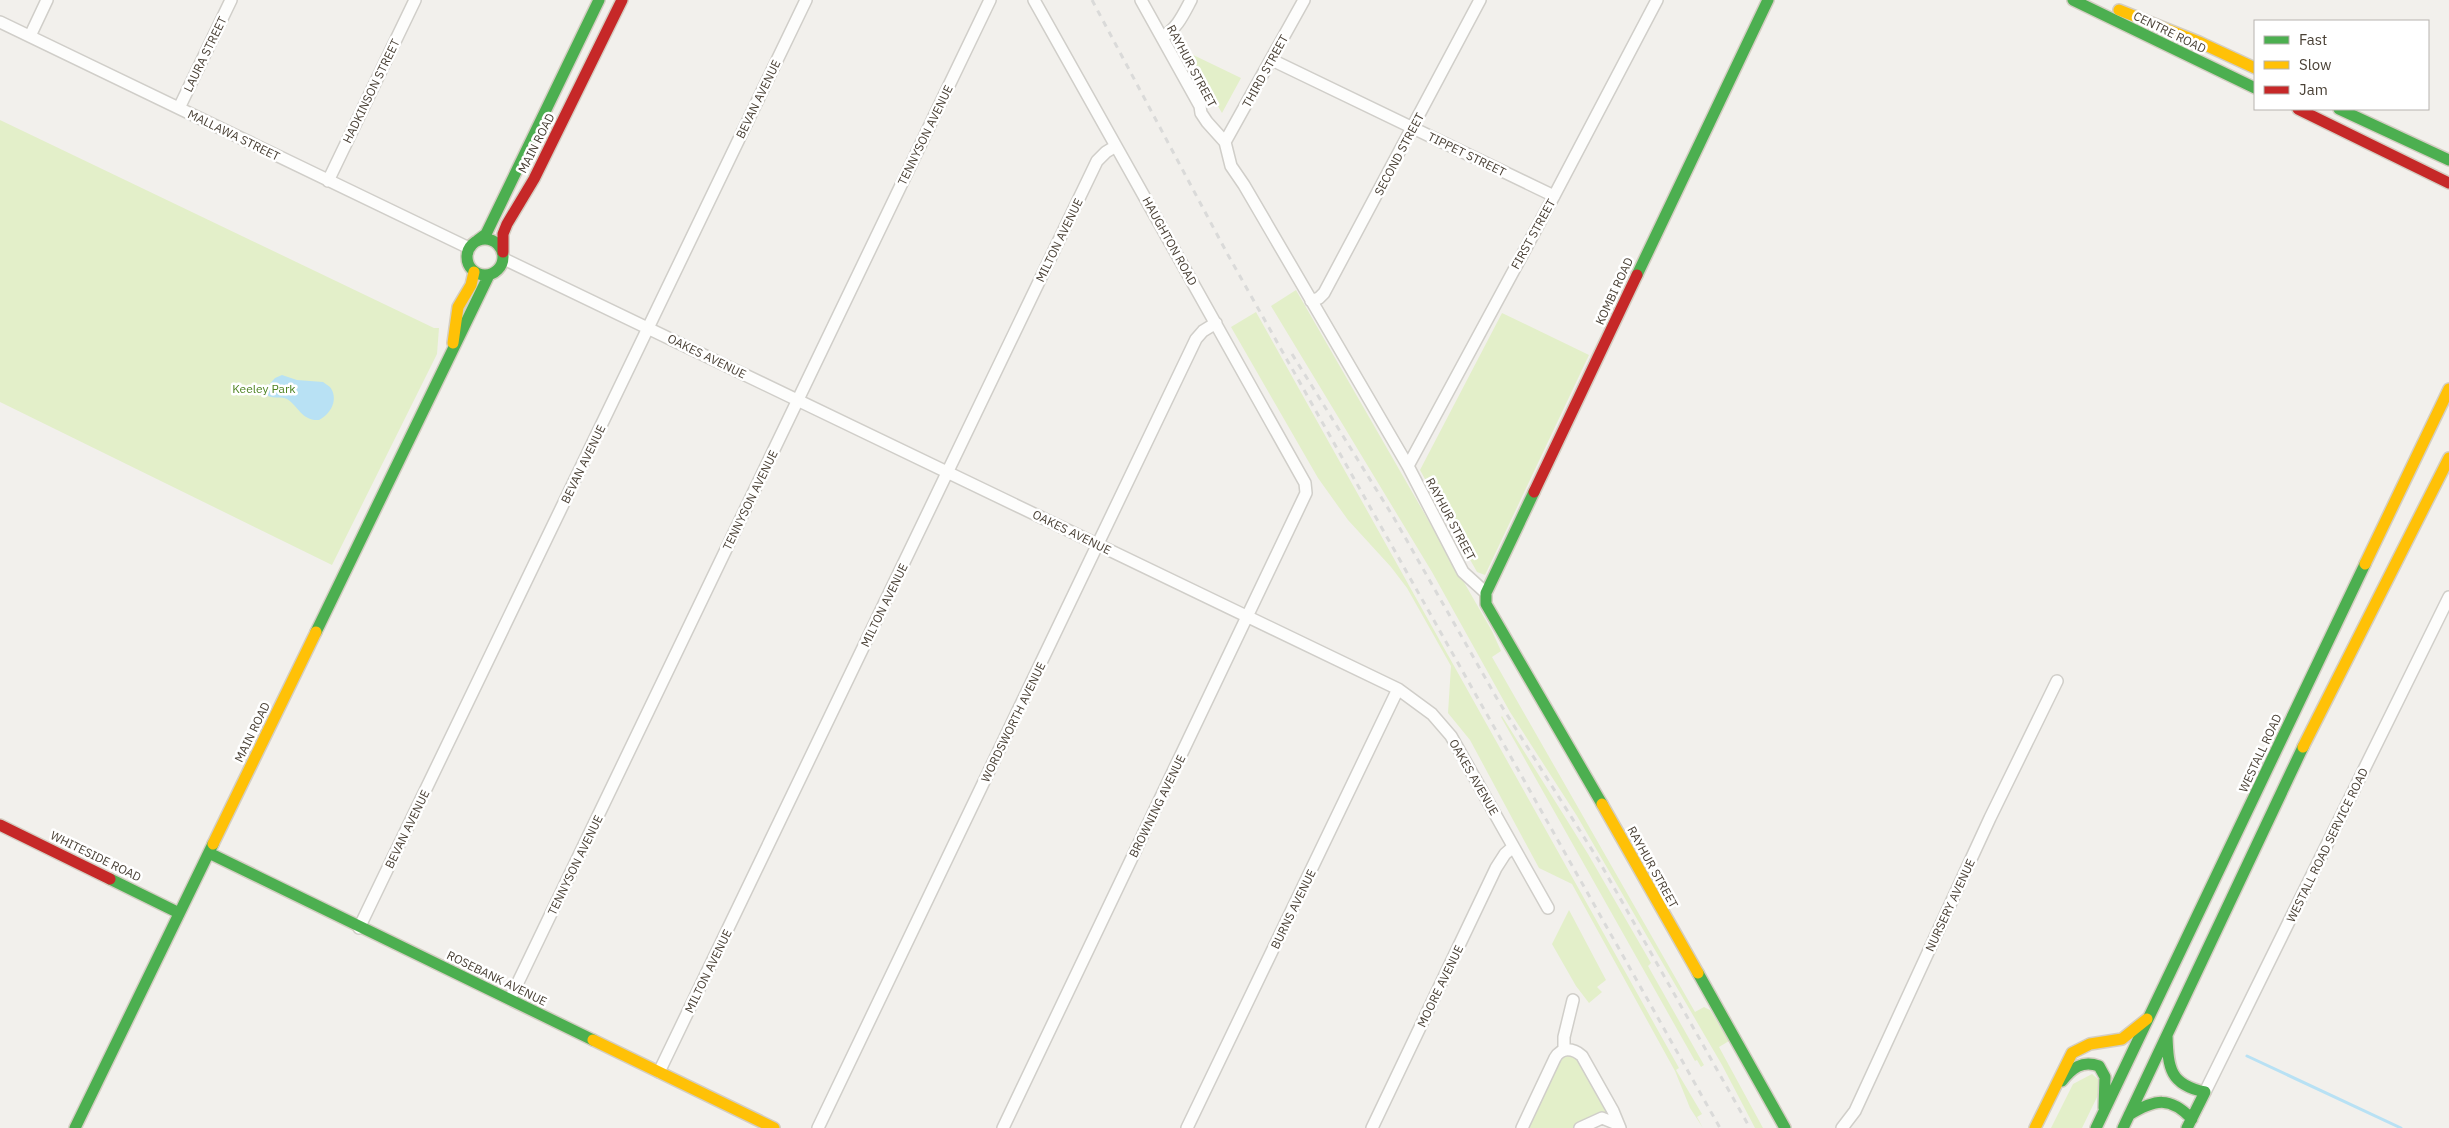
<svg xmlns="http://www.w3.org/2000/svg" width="2449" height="1128" viewBox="0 0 2449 1128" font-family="'IBM Plex Sans',sans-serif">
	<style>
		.green { fill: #e3efc9 }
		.water { fill: #b8e1f4 }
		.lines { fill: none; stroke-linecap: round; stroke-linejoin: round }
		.stream { stroke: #b8e1f4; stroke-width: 3 }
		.street-casing { stroke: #d0cec9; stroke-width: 14 }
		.fast-casing { stroke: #d4cec3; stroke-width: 14 }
		.slow-casing { stroke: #d4cec3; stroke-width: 14 }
		.jam-casing { stroke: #d4cec3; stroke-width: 14 }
		.street { stroke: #fdfdfc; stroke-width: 11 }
		.fast { stroke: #4caf50; stroke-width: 11 }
		.slow { stroke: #ffc107; stroke-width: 11 }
		.jam { stroke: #c62828; stroke-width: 11 }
		.rail { stroke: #dadad9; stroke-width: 3; stroke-dasharray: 6 6; stroke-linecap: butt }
		.labels { text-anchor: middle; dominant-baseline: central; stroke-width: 5; stroke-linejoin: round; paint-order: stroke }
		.street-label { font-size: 12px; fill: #4a4136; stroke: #fff }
		.park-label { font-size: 12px; fill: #4e8322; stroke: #fff }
	</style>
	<rect width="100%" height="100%" fill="#f2f0ec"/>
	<!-- green -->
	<path class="green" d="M 1185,51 L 1241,78 L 1222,113 Z
		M 0,120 L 434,328 L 439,328 L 437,354 L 332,565 L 0,402 Z
		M 1296,290 L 1492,631 L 1501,651 L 1492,657 L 1695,1012 L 1704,1007 L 1710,1010 L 1729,1041 L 1719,1047 L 1763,1128 L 1755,1128 L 1722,1065 L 1577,816 L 1510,712 L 1432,572 L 1271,306 Z
		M 1256,312 L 1679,1068 L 1676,1070 L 1702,1114 L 1697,1117 L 1703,1128 L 1690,1108 L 1675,1071 L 1572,884 L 1539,868 L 1470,740 L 1448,713 L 1451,666 L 1407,588 L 1391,567 L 1348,520 L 1318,478 L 1231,327 Z
		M 1502,313 L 1589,355 L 1485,575 L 1477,572 L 1420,470 Z
		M 1502,716 L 1588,854 L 1651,963 L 1648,966 L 1704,1065 L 1701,1067 L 1697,1060 L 1695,1061 L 1501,717 Z
		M 1569,910 L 1606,980 L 1597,987 L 1602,992 L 1589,1003 L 1576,986 L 1552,944 Z
		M 1576,1054 L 1611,1114 L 1575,1128 L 1525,1128 L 1561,1055 Z
		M 2092,1074 L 2098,1079 L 2099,1093 L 2082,1128 L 2051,1128 L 2073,1084 Z"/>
	<!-- water -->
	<path class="water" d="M 282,375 L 297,380 L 323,382 L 330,387 C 339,399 331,414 319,420 C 302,421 299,407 287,399 C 282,396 274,399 268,396 L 268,386 L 275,378 Z"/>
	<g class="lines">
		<!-- stream -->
		<path class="stream" d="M 2247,1056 L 2401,1128"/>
		<defs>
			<path id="street" d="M 1141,0 L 1200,106 L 1201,113 L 1207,122 L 1225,142 L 1231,166 L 1244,185 L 1408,466 L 1463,572 L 1486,593
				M 0,22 L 469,248
				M 30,36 L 47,0
				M 1162,37 C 1177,29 1183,15 1191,0
				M 1272,60 L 1554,196
				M 179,108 L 231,0
				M 1225,142 L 1304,0
				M 328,181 L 415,0
				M 504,259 L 1398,689 L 1432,714 L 1451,736 L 1548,908
				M 1311,301 L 1319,298 L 1324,293 L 1480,0
				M 1408,466 L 1554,196 L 1657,0
				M 359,928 L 806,0
				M 510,999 L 990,0
				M 1564,1050 L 1564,1037 L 1573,1000
				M 659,1072 L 1097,161 L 1106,152 L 1116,146
				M 2205,1092 L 2449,597
				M 818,1128 L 1196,339 L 1203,331 L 1216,323
				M 1003,1128 L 1306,493 L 1305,483 L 1034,0
				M 1187,1128 L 1398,689
				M 1372,1128 L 1496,868 L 1505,854 L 1513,847
				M 1522,1128 L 1555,1058 C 1561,1047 1573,1048 1582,1056 L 1613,1111 L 1620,1128
				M 1580,1128 L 1602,1118 L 1617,1124
				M 1842,1128 L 1855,1111 L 1990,818 L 2057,681"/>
			<path id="fast" d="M 2073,0 L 2255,88
				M 2339,109 L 2449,160
				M467 257a18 18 0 1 1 36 0a18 18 0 1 1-36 0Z
				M 478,240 L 486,234 L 599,0
				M 1637,275 L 1768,0
				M 1534,492 L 1486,593 L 1486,604 L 1602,804
				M 316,632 L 489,275
				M 209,853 L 593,1040
				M 110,879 L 179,913
				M 1698,973 L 1785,1128
				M 2167,1036 C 2168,1068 2170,1085 2205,1092 L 2187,1128
				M 2062,1081 C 2072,1068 2082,1060 2099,1066 L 2105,1077 L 2104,1108
				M 2129,1115 C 2155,1099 2170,1096 2192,1119
				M 75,1128 L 213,844
				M 2096,1128 L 2365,564
				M 2123,1128 L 2303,747"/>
			<path id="slow" d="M 2119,10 L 2199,42 L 2255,68
				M 453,343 L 458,307 L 471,285 L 474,272
				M 2365,564 L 2449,389
				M 2303,747 L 2449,458
				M 1602,804 L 1698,973
				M 213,844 L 316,632
				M 593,1040 L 774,1128
				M 2035,1128 L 2072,1053 L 2090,1044 L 2122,1039 L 2147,1019"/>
			<path id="jam" d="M 2298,109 L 2449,183
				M 503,252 L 503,234 L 507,224 L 534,179 L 622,0
				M 1534,492 L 1637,275
				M 0,825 L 110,879"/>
		</defs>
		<!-- street casing -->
		<use href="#street" class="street-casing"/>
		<!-- fast casing -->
		<use href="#fast" class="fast-casing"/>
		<!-- slow casing -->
		<use href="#slow" class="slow-casing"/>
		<!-- jam casing -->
		<use href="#jam" class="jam-casing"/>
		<!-- street -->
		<use href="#street" class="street"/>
		<!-- fast -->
		<use href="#fast" class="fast"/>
		<!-- slow -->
		<use href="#slow" class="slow"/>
		<!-- jam -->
		<use href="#jam" class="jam"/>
		<!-- rail -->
		<path class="rail" d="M 1092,0 L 1228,255 L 1720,1128
			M 1292,354 L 1394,518 L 1499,702 L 1599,861 L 1750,1128"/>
	</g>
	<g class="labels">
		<!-- street labels -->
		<g class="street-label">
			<text transform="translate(2170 32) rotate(26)">CENTRE ROAD</text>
			<text transform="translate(205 54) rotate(-64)">LAURA STREET</text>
			<text transform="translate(1192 66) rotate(62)">RAYHUR STREET</text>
			<text transform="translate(1265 71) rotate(-61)">THIRD STREET</text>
			<text transform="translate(371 91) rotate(-64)">HADKINSON STREET</text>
			<text transform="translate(758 99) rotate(-64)">BEVAN AVENUE</text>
			<text transform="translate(234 135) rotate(26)">MALLAWA STREET</text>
			<text transform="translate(925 135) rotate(-64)">TENNYSON AVENUE</text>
			<text transform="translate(536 143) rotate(-63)">MAIN ROAD</text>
			<text transform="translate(1399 154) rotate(-62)">SECOND STREET</text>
			<text transform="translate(1467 154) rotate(26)">TIPPET STREET</text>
			<text transform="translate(1533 234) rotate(-61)">FIRST STREET</text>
			<text transform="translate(1059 240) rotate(-64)">MILTON AVENUE</text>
			<text transform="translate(1170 241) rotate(61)">HAUGHTON ROAD</text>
			<text transform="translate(1614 291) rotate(-65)">KOMBI ROAD</text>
			<text transform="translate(707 356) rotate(26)">OAKES AVENUE</text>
			<text transform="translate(583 464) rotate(-64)">BEVAN AVENUE</text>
			<text transform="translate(750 500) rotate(-64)">TENNYSON AVENUE</text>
			<text transform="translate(1451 519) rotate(62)">RAYHUR STREET</text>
			<text transform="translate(1072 532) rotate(26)">OAKES AVENUE</text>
			<text transform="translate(884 605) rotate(-64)">MILTON AVENUE</text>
			<text transform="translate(1013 722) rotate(-64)">WORDSWORTH AVENUE</text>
			<text transform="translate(252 732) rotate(-64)">MAIN ROAD</text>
			<text transform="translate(2260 753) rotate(-65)">WESTALL ROAD</text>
			<text transform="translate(1474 777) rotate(60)">OAKES AVENUE</text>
			<text transform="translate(1157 806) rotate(-64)">BROWNING AVENUE</text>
			<text transform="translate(407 829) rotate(-64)">BEVAN AVENUE</text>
			<text transform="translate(2327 845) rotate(-64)">WESTALL ROAD SERVICE ROAD</text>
			<text transform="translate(96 856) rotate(26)">WHITESIDE ROAD</text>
			<text transform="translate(575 865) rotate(-64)">TENNYSON AVENUE</text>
			<text transform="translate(1653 867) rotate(61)">RAYHUR STREET</text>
			<text transform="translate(1950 905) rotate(-65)">NURSERY AVENUE</text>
			<text transform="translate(1293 909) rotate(-64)">BURNS AVENUE</text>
			<text transform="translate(708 971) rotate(-64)">MILTON AVENUE</text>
			<text transform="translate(497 978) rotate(26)">ROSEBANK AVENUE</text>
			<text transform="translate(1440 986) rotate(-64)">MOORE AVENUE</text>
		</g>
		<!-- park labels -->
		<g class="park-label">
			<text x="264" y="388">Keeley Park</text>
		</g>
	</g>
	<!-- legend -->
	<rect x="2254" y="20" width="175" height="90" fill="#ffffff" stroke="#b7b3af"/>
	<rect x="2264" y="36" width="25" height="8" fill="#4caf50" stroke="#b7b3af"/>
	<text x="2299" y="45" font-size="15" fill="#4a4136">Fast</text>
	<rect x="2264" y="61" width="25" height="8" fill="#ffc107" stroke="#b7b3af"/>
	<text x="2299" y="70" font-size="15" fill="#4a4136">Slow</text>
	<rect x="2264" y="86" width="25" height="8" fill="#c62828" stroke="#b7b3af"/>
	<text x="2299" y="95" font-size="15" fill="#4a4136">Jam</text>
</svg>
